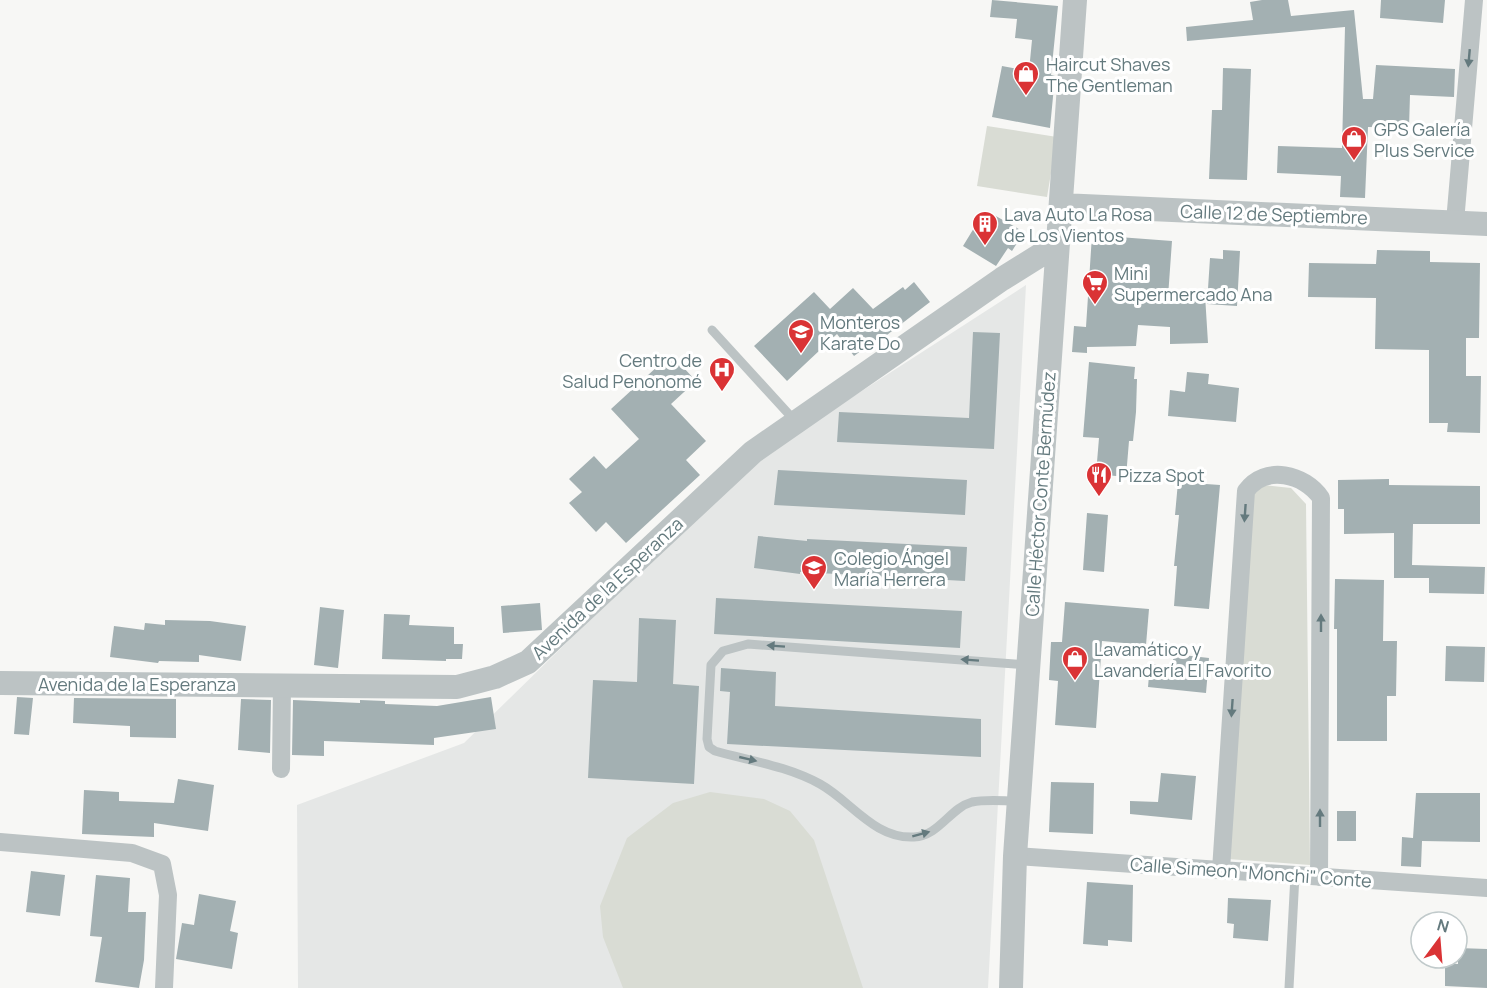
<svg xmlns="http://www.w3.org/2000/svg" width="1487" height="988" viewBox="0 0 1487 988" font-family="Manrope,sans-serif">
	<style>
		.built { fill: #e5e7e6 }
		.green { fill: #d9dcd4 }
		.building { fill: #a3b0b2 }
		.lines { fill: none; stroke-linecap: round; stroke-linejoin: round }
		.service { stroke: #bcc3c4; stroke-width: 9 }
		.minor { stroke: #bcc3c4; stroke-width: 18 }
		.tertiary { stroke: #bcc3c4; stroke-width: 24 }
		.oneway { fill: #647a7e }
		.labels { text-anchor: middle; dominant-baseline: central; stroke-width: 6; stroke-linejoin: round; paint-order: stroke }
		.poi-label { font-size: 18px; fill: #647a7e; stroke: #fff; text-anchor: start }
		.street-label { font-size: 18px; fill: #647a7e; stroke: #fff }
	</style>
	<rect width="100%" height="100%" fill="#f7f7f5"/>
	<!-- built -->
	<path class="built" d="M 1026,285 L 988,988 L 298,988 L 297,805 L 464,743 L 693,519 L 761,456 Z"/>
	<!-- green -->
	<path class="green" d="M 987,126 L 1057,137 L 1047,197 L 977,186 Z
		M 1263,485 L 1291,488 L 1306,504 L 1310,865 L 1228,859 L 1253,495 Z
		M 710,792 L 764,799 L 790,811 L 814,840 L 863,988 L 623,988 L 603,937 L 600,906 L 627,838 L 673,803 Z"/>
	<!-- building -->
	<path class="building" d="M 992,0 L 1058,6 L 1051,75 L 1055,76 L 1050,128 L 992,117 L 1002,66 L 1029,71 L 1032,40 L 1015,38 L 1017,19 L 990,17 Z
		M 1262,0 L 1288,0 L 1291,16 L 1354,10 L 1363,99 L 1373,99 L 1376,65 L 1455,69 L 1454,97 L 1410,95 L 1409,128 L 1368,127 L 1365,198 L 1340,197 L 1341,176 L 1277,173 L 1278,146 L 1342,148 L 1345,27 L 1187,41 L 1186,27 L 1253,20 L 1250,2 Z
		M 1381,0 L 1445,0 L 1443,23 L 1380,18 Z
		M 1223,68 L 1251,69 L 1247,180 L 1209,179 L 1212,110 L 1222,110 Z
		M 994,215 L 1024,232 L 1012,251 L 1008,248 L 996,266 L 963,246 L 974,228 L 983,234 Z
		M 1092,235 L 1172,241 L 1168,297 L 1205,295 L 1208,343 L 1170,344 L 1170,327 L 1138,325 L 1136,346 L 1087,347 L 1087,353 L 1072,352 L 1074,326 L 1086,327 Z
		M 1223,250 L 1240,251 L 1237,306 L 1207,304 L 1210,258 L 1223,259 Z
		M 1377,250 L 1430,251 L 1430,262 L 1480,263 L 1479,338 L 1466,338 L 1466,376 L 1481,376 L 1480,433 L 1447,432 L 1448,423 L 1429,423 L 1429,350 L 1375,349 L 1376,298 L 1308,297 L 1309,263 L 1376,264 Z
		M 914,282 L 930,302 L 883,338 L 881,336 L 854,356 L 837,334 L 787,381 L 754,346 L 814,292 L 830,309 L 853,288 L 873,309 L 903,287 L 905,290 Z
		M 973,332 L 1000,333 L 994,449 L 837,442 L 839,412 L 969,418 Z
		M 671,354 L 696,381 L 671,404 L 706,441 L 686,460 L 700,475 L 626,543 L 606,522 L 596,532 L 569,503 L 582,492 L 569,479 L 594,456 L 606,469 L 639,439 L 611,409 Z
		M 1089,362 L 1135,367 L 1134,379 L 1137,379 L 1136,412 L 1133,441 L 1129,441 L 1126,477 L 1096,474 L 1099,438 L 1083,437 Z
		M 1187,372 L 1209,374 L 1208,384 L 1239,388 L 1236,422 L 1168,416 L 1170,390 L 1185,392 Z
		M 778,470 L 967,480 L 965,515 L 774,505 Z
		M 1389,479 L 1389,485 L 1480,486 L 1480,524 L 1413,524 L 1412,565 L 1485,567 L 1484,594 L 1429,593 L 1429,578 L 1394,578 L 1394,533 L 1344,534 L 1344,509 L 1338,509 L 1338,480 Z
		M 1178,482 L 1220,485 L 1209,609 L 1174,606 L 1177,566 L 1174,566 L 1179,515 L 1175,515 Z
		M 1087,513 L 1108,515 L 1104,572 L 1083,570 Z
		M 758,536 L 807,541 L 807,539 L 967,547 L 965,581 L 800,572 L 800,574 L 754,568 Z
		M 1335,579 L 1384,580 L 1383,641 L 1397,641 L 1396,696 L 1387,696 L 1387,741 L 1337,741 L 1337,629 L 1334,629 Z
		M 716,598 L 962,611 L 960,648 L 714,634 Z
		M 1065,602 L 1149,609 L 1146,645 L 1102,641 L 1096,728 L 1055,725 L 1058,681 L 1049,680 L 1051,642 L 1062,642 Z
		M 540,603 L 542,630 L 503,633 L 501,606 Z
		M 320,607 L 344,610 L 338,668 L 314,665 Z
		M 384,614 L 410,615 L 409,625 L 454,627 L 454,644 L 463,644 L 462,659 L 446,659 L 446,661 L 382,659 Z
		M 639,618 L 676,620 L 673,684 L 699,686 L 694,784 L 588,778 L 593,680 L 637,682 Z
		M 165,620 L 210,621 L 246,626 L 241,661 L 199,655 L 199,662 L 159,661 L 158,663 L 110,657 L 114,626 L 144,630 L 145,623 L 165,625 Z
		M 1446,646 L 1485,647 L 1484,682 L 1445,681 Z
		M 1174,654 L 1209,658 L 1206,693 L 1148,687 L 1150,664 L 1172,666 Z
		M 721,668 L 776,672 L 775,706 L 981,719 L 981,757 L 727,744 L 730,692 L 720,691 Z
		M 17,697 L 33,698 L 29,735 L 14,734 Z
		M 491,697 L 496,729 L 434,738 L 434,745 L 324,741 L 324,756 L 292,755 L 293,700 L 360,703 L 360,700 L 385,701 L 385,704 L 437,706 Z
		M 74,698 L 176,699 L 176,738 L 130,737 L 130,726 L 73,723 Z
		M 241,699 L 271,700 L 270,753 L 238,750 Z
		M 1161,773 L 1196,776 L 1192,820 L 1130,814 L 1130,801 L 1158,802 Z
		M 178,779 L 214,785 L 208,831 L 154,823 L 154,837 L 82,834 L 84,790 L 119,792 L 119,801 L 174,803 Z
		M 1051,782 L 1094,783 L 1093,834 L 1049,832 Z
		M 1416,793 L 1480,793 L 1480,842 L 1422,841 L 1421,867 L 1401,866 L 1402,837 L 1413,838 Z
		M 1337,811 L 1356,811 L 1356,841 L 1337,841 Z
		M 31,871 L 65,875 L 60,916 L 26,912 Z
		M 96,875 L 130,878 L 128,912 L 146,912 L 144,960 L 139,988 L 95,982 L 102,937 L 90,936 Z
		M 1087,882 L 1133,885 L 1132,942 L 1108,940 L 1108,946 L 1083,944 Z
		M 199,894 L 236,901 L 230,931 L 238,933 L 232,969 L 176,959 L 182,923 L 194,925 Z
		M 1228,898 L 1271,900 L 1268,941 L 1233,938 L 1234,924 L 1227,923 Z
		M 1458,948 L 1487,949 L 1487,988 L 1445,986 L 1445,963 L 1458,964 Z"/>
	<g class="lines">
		<!-- service -->
		<path class="service" d="M 712,330 L 796,422
			M 1018,801 C 1003,801 986,799 972,802 C 950,808 939,836 914,837 C 874,839 851,801 820,784 C 787,766 751,761 715,751 L 709,747 L 707,739 L 711,665 L 723,651 L 748,644 L 1028,665
			M 1289,988 L 1295,875"/>
		<!-- minor -->
		<path class="minor" d="M 1455,222 L 1474,0
			M 281,769 L 282,685
			M 0,842 L 132,853 L 162,864 L 168,895 L 164,988
			M 1015,856 L 1487,888
			M 1221,870 L 1246,491 C 1265,464 1305,474 1321,498 L 1319,877"/>
		<!-- tertiary -->
		<path class="tertiary" d="M 1061,205 L 1487,224
			M 0,683 L 457,687 L 495,677 L 528,662 L 753,452 L 1002,279 L 1058,244
			M 1011,988 L 1015,856 L 1075,0"/>
	</g>
	<!-- one-way arrows -->
	<defs><path id="oneway-solid" d="M-6-.8H1V-3.2L6.5 0L1 3.2V.8H-6Z" transform="scale(1.5)"/></defs>
	<g class="oneway">
		<use href="#oneway-solid" transform="translate(1469 58) rotate(95)"/>
		<use href="#oneway-solid" transform="translate(1245 513) rotate(94)"/>
		<use href="#oneway-solid" transform="translate(1321 623) rotate(-90)"/>
		<use href="#oneway-solid" transform="translate(776 646) rotate(-176)"/>
		<use href="#oneway-solid" transform="translate(970 660) rotate(-176)"/>
		<use href="#oneway-solid" transform="translate(1232 708) rotate(94)"/>
		<use href="#oneway-solid" transform="translate(748 759) rotate(13)"/>
		<use href="#oneway-solid" transform="translate(1320 818) rotate(-90)"/>
		<use href="#oneway-solid" transform="translate(921 834) rotate(-15)"/>
	</g>
	<!-- icons -->
	<defs>
		<symbol id="shop-pin" viewBox="-11 -11 22 30"><path d="M0 17L-7.5 6A9.5 9.5 0 1 1 7.5 6Z" fill="#da3335" stroke="#fff"/><path d="M-5-2.5h2.3a2.7 3.5 0 0 1 5.4 0H5L5.5 6h-11ZM-1.5-2.5h3a1.5 2.3 0 0 0-3 0Z" fill="#fff"/></symbol>
		<symbol id="building-pin" viewBox="-11 -11 22 30"><path d="M0 17L-7.5 6A9.5 9.5 0 1 1 7.5 6Z" fill="#da3335" stroke="#fff"/><path d="M-4-6H4V6H1V3H-1V6H-4ZM-2.5-4.3h1.7v1.8h-1.7ZM.8-4.3h1.7v1.8H.8ZM-2.5-1h1.7V.8h-1.7ZM.8-1h1.7V.8H.8Z" fill="#fff"/></symbol>
		<symbol id="supermarket-pin" viewBox="-11 -11 22 30"><path d="M0 17L-7.5 6A9.5 9.5 0 1 1 7.5 6Z" fill="#da3335" stroke="#fff"/><path d="M-6-5.5h2.5l.6 2H6L4.5 2H-2.5L-4.4-4H-6ZM-1.5 3.2a1.3 1.3 0 1 0 .1 0ZM3 3.2a1.3 1.3 0 1 0 .1 0Z" fill="#fff"/></symbol>
		<symbol id="university-pin" viewBox="-11 -11 22 30"><path d="M0 17L-7.5 6A9.5 9.5 0 1 1 7.5 6Z" fill="#da3335" stroke="#fff"/><path d="M0-5L7-2L0 1L-7-2ZM-4 1L0 2.5L4 1V4Q0 6-4 4Z" fill="#fff"/></symbol>
		<symbol id="hospital-pin" viewBox="-11 -11 22 30"><path d="M0 17L-7.5 6A9.5 9.5 0 1 1 7.5 6Z" fill="#da3335" stroke="#fff"/><path d="M-5-5h3v3.5h4V-5h3V5h-3V1.5h-4V5h-3Z" fill="#fff"/></symbol>
		<symbol id="restaurant-pin" viewBox="-11 -11 22 30"><path d="M0 17L-7.5 6A9.5 9.5 0 1 1 7.5 6Z" fill="#da3335" stroke="#fff"/><path d="M-5-6h1v4h1v-4h1v4h1v-4h1v5L-1.5 .5V6h-2V.5L-5-1ZM5-6V6H3V1.5H1.5Q1.5-4 5-6Z" fill="#fff"/></symbol>
		<symbol id="school-pin" viewBox="-11 -11 22 30"><path d="M0 17L-7.5 6A9.5 9.5 0 1 1 7.5 6Z" fill="#da3335" stroke="#fff"/><path d="M0-5L7-2L0 1L-7-2ZM-4 1L0 2.5L4 1V4Q0 6-4 4Z" fill="#fff"/></symbol>
	</defs>
	<g fill-rule="evenodd">
		<use href="#shop-pin" x="1011" y="59" width="30" height="40"/>
		<use href="#shop-pin" x="1339" y="124" width="30" height="40"/>
		<use href="#building-pin" x="970" y="209" width="30" height="40"/>
		<use href="#supermarket-pin" x="1080" y="268" width="30" height="40"/>
		<use href="#university-pin" x="786" y="317" width="30" height="40"/>
		<use href="#hospital-pin" x="707" y="355" width="30" height="40"/>
		<use href="#restaurant-pin" x="1084" y="460" width="30" height="40"/>
		<use href="#school-pin" x="799" y="553" width="30" height="40"/>
		<use href="#shop-pin" x="1060" y="644" width="30" height="40"/>
	</g>
	<g class="labels">
		<!-- poi labels -->
		<g class="poi-label">
			<text x="1046" y="64">Haircut Shaves<tspan x="1046" dy="21">The Gentleman</tspan></text>
			<text x="1374" y="129">GPS Galería<tspan x="1374" dy="21">Plus Service</tspan></text>
			<text x="1004" y="214">Lava Auto La Rosa<tspan x="1004" dy="21">de Los Vientos</tspan></text>
			<text x="1114" y="273">Mini<tspan x="1114" dy="21">Supermercado Ana</tspan></text>
			<text x="820" y="322">Monteros<tspan x="820" dy="21">Karate Do</tspan></text>
			<text x="702" y="360" text-anchor="end">Centro de<tspan x="702" dy="21">Salud Penonomé</tspan></text>
			<text x="1118" y="475">Pizza Spot</text>
			<text x="834" y="558">Colegio Ángel<tspan x="834" dy="21">María Herrera</tspan></text>
			<text x="1094" y="649">Lavamático y<tspan x="1094" dy="21">Lavandería El Favorito</tspan></text>
		</g>
		<!-- street labels -->
		<g class="street-label">
			<text transform="translate(1274 214) rotate(2)">Calle 12 de Septiembre</text>
			<text transform="translate(1040 494) rotate(-86)">Calle Héctor Conte Bermúdez</text>
			<text transform="translate(607 588) rotate(-43)">Avenida de la Esperanza</text>
			<text x="137" y="684">Avenida de la Esperanza</text>
			<text transform="translate(1251 872) rotate(4)">Calle Simeon "Monchi" Conte</text>
		</g>
	</g>
	<!-- north arrow -->
	<g transform="translate(1439 940) rotate(16)"><circle r="28" fill="#ffffff" stroke="#c1cacb" stroke-width="1.5"/>
	<path d="M0-4.5L10 22L0 15L-10 22Z" fill="#da3335"/>
	<text y="-9" font-size="16" font-weight="bold" text-anchor="middle" fill="#647a7e">N</text>
	</g>
</svg>
